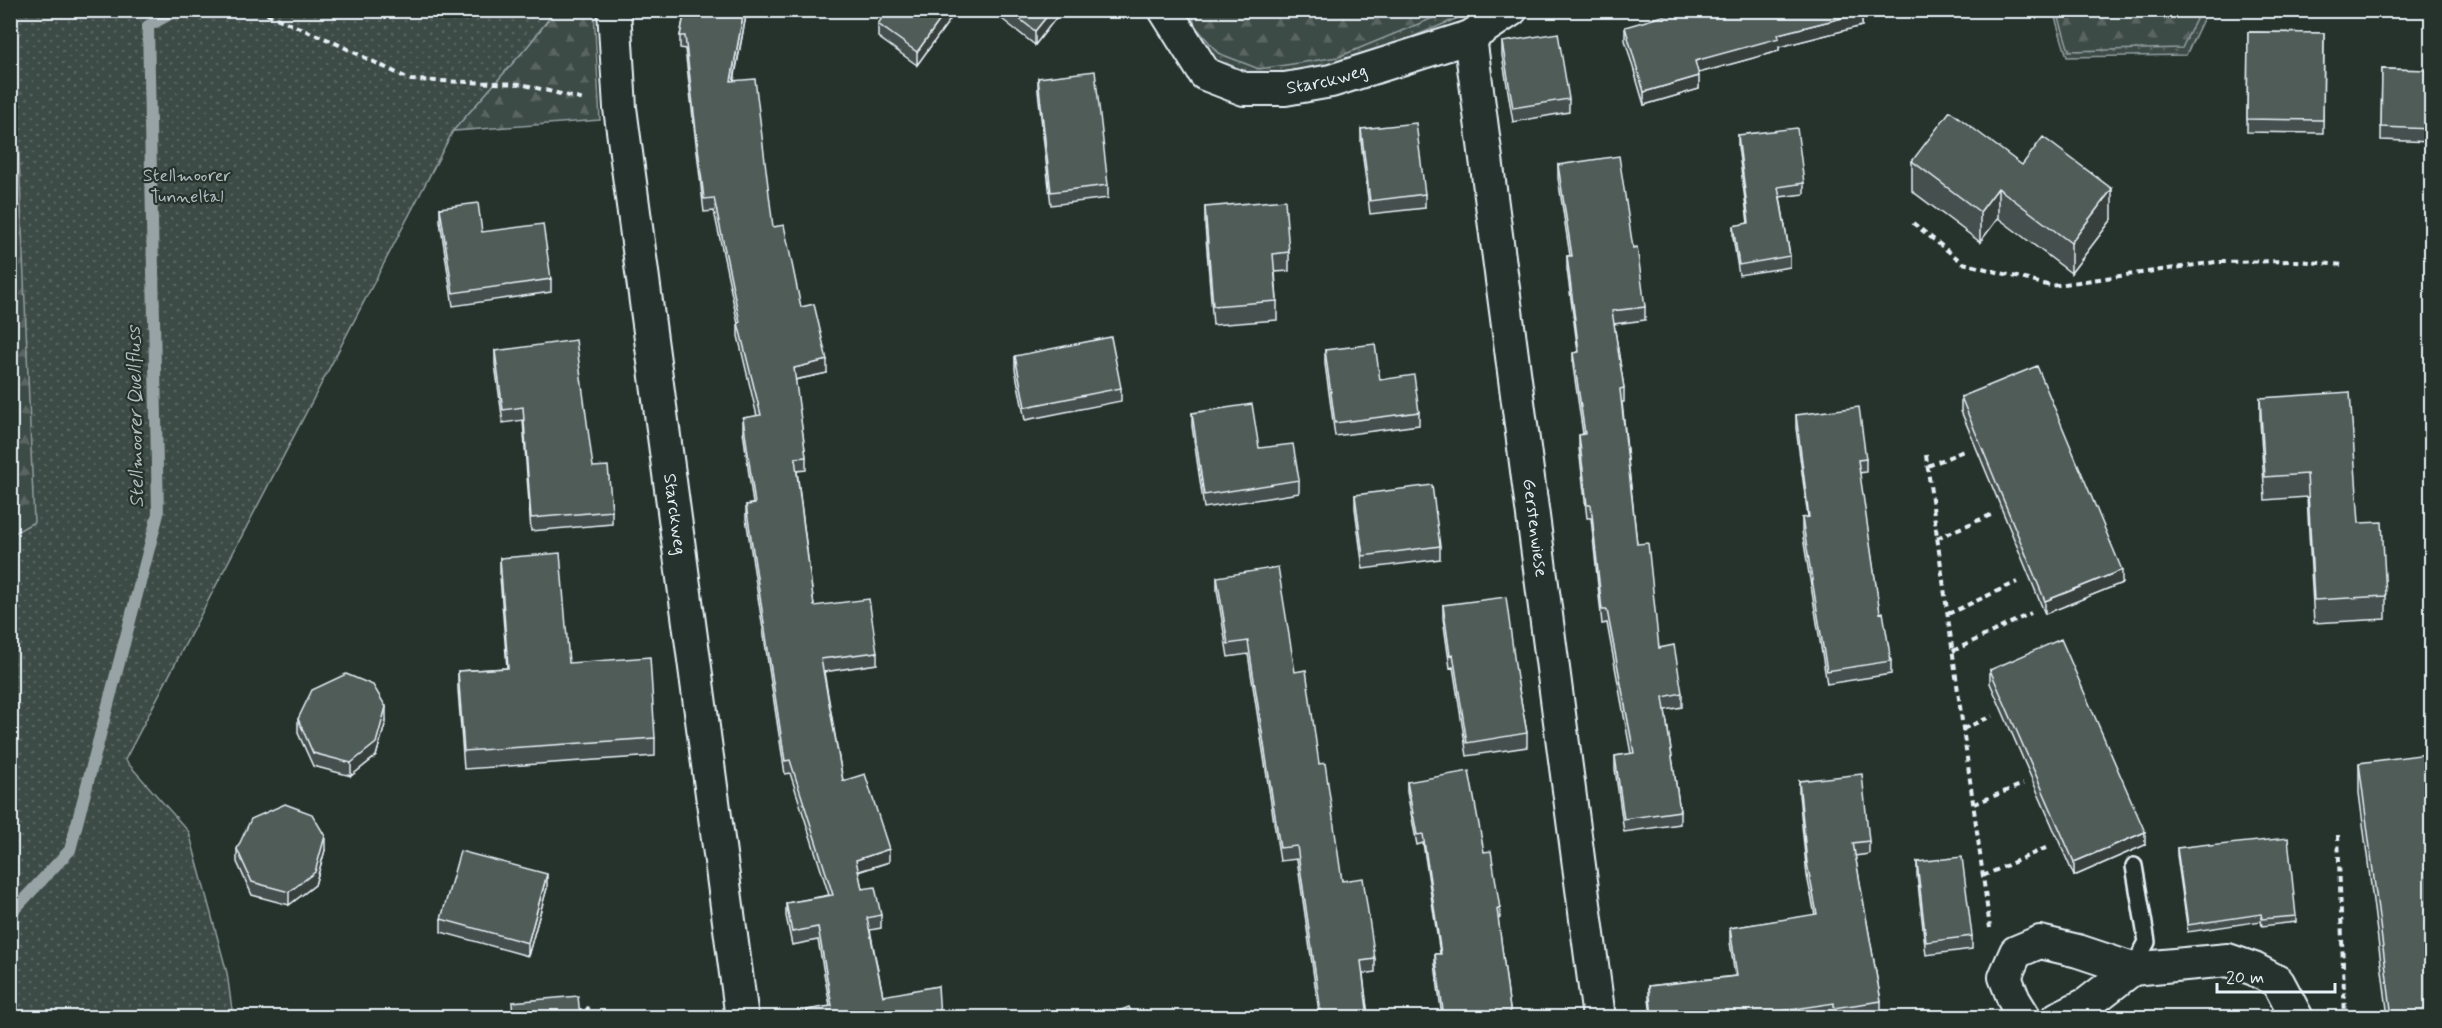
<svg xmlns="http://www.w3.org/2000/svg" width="2442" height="1028" viewBox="0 0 2442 1028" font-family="Mynerve,sans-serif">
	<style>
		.grass { fill: url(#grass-dots); stroke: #939ea0; stroke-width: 1.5 }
		.forest { fill: url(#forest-firs); stroke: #939ea0; stroke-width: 1.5 }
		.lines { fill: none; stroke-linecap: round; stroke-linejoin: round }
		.stream { stroke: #98a3a5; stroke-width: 12 }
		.service-casing { stroke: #e8f1f8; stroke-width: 20 }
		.minor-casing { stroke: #e8f1f8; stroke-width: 36 }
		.path { stroke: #e8f1f8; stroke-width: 4; stroke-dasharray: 6 4.5; stroke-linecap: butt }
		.service { stroke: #26332d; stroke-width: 15 }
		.minor { stroke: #26332d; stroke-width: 32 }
		.wall { fill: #454f4d; stroke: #e8f1f8; stroke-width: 1.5 }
		.shaded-wall { fill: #38403e; stroke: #e8f1f8; stroke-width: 1.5 }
		.building { fill: #505c59; stroke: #e8f1f8; stroke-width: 1.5 }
		.labels { text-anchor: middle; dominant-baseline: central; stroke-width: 4.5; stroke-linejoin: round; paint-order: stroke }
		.street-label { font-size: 18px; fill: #e8f1f8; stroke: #26332d }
		.park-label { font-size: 18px; fill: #b5bfc3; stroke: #26332d }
		.water-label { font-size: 20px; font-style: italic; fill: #b3bdc0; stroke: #26332d }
	</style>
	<defs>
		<pattern id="grass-dots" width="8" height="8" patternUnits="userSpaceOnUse" patternTransform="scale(1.5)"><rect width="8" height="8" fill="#3e4b47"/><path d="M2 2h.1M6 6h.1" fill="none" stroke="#5a6562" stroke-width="1.8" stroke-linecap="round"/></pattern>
		<pattern id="forest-firs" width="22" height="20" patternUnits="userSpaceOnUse" patternTransform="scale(1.5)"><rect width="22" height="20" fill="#3e4b47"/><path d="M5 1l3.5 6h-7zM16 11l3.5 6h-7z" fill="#5a6562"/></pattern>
	</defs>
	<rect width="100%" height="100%" fill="#26332d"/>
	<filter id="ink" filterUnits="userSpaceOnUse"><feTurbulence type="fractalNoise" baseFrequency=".0167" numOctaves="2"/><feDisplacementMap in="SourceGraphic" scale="12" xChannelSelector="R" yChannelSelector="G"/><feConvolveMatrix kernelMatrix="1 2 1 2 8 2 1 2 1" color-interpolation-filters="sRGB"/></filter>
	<g filter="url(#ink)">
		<!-- grass -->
		<path class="grass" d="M 10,11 L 555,11 L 528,46 L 453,131 L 125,760 L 189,832 L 227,973 L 233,1017 L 11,1017 Z
			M 1179,11 L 1470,11 L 1456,19 L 1339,67 L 1264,79 L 1211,62 Z
			M 2053,11 L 2207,11 L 2186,55 L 2067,57 Z"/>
		<!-- forest -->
		<path class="forest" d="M 13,11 L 34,522 L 11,535 L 10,11 Z
			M 555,11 L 594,11 L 600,120 L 453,131 L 528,46 Z
			M 1190,11 L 1450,11 L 1338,57 L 1259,69 L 1218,53 L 1196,27 Z
			M 2057,11 L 2057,10 L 2200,11 L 2182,48 L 2069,51 Z"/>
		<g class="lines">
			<!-- stream -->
			<path class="stream" d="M 10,914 L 70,850 L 158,514 L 148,26 L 177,10"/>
			<defs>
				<path id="service" d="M 2132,969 L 2147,942 L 2134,866"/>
				<g id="minor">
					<path id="s1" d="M 614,10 L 620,108 L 742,1018"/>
					<path id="s2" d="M 1165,10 L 1205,74 L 1244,89 L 1285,89 L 1331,81 L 1470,37 L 1511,10"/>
					<path id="s3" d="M 1470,37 L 1599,1018"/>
					<path d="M 2025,1018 L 2014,1000 L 2005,977 L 2016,952 L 2040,942 L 2078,951 L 2132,969 L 2228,960 L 2254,969 L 2278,982 L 2297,1018"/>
					<path d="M 2058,1018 L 2087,1004 L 2132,969"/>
				</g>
			</defs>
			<!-- service casing -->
			<use href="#service" class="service-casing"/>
			<!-- minor casing -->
			<use href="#minor" class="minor-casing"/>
			<!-- path -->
			<path class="path" d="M 257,10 L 331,41 L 411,80 L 521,84 L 584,100
				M 1913,223 L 1963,263 L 2051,286 L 2216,262 L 2297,261 L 2343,265
				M 1926,455 L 1990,928
				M 1928,466 L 1966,450
				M 1937,538 L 1993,514
				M 1948,614 L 2017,582
				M 1953,651 L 2031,613
				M 1963,729 L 1992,716
				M 1974,804 L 2023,784
				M 2338,835 L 2345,1018
				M 1983,876 L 2050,846
				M 576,1010 L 586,1011 L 589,1007
				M 503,1018 L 503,1013 L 515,1012"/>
			<!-- service -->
			<use href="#service" class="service"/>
			<!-- minor -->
			<use href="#minor" class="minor"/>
		</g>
		<!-- wall -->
		<path class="wall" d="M 685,10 L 747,10 L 734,81 L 773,227 L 801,307 L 827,373 L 795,380 L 806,457 L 806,470 L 797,471 L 814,606 L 877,652 L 877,664 L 824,672 L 843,781 L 889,862 L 858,872 L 862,889 L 881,915 L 881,928 L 870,930 L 883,996 L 940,1017 L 807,1017 L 807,1010 L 830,1006 L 818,940 L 792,945 L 786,916 L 786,903 L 829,895 L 790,773 L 785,774 L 746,518 L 746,505 L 753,504 L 743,431 L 743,418 L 757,416 L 738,336 L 738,324 L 714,211 L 704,212 L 685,49 L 680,48 L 680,36 Z
			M 954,10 L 954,14 L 917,65 L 878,37 L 878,24 Z
			M 993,10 L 1062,10 L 1035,45 L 993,12 Z
			M 1862,13 L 1862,26 L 1779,47 L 1779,51 L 1698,73 L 1699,89 L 1644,105 L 1625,40 L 1625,27 Z
			M 2248,32 L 2324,33 L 2323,133 L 2247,132 Z
			M 1502,42 L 1569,99 L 1569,112 L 1513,122 L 1502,55 Z
			M 2382,69 L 2432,70 L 2432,142 L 2381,140 Z
			M 1038,78 L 1108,185 L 1108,198 L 1051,205 L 1038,91 Z
			M 1361,129 L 1425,194 L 1425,208 L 1370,214 L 1361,142 Z
			M 1738,135 L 1804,183 L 1804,194 L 1780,197 L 1790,256 L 1790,267 L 1739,275 L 1733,237 L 1733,226 L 1748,223 L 1738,146 Z
			M 1912,161 L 2022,165 L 2112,219 L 2071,273 L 1998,218 L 1980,242 L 1912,191 Z
			M 1558,165 L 1633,248 L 1645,307 L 1645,320 L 1614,324 L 1624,388 L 1624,402 L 1622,402 L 1637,544 L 1659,648 L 1682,693 L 1682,707 L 1665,710 L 1680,811 L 1680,824 L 1624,832 L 1615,769 L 1615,756 L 1631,754 L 1607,623 L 1602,624 L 1591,518 L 1587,518 L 1579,448 L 1579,435 L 1583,434 L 1573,366 L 1573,353 L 1578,352 L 1567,269 L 1567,256 L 1570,256 L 1558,178 Z
			M 1205,207 L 1289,252 L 1289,271 L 1275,272 L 1277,301 L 1277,320 L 1213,325 L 1205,225 Z
			M 440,208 L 482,232 L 551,279 L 551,292 L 453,306 L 440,221 Z
			M 1325,350 L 1380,380 L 1419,412 L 1419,425 L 1335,436 L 1325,364 Z
			M 495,351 L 593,467 L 612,511 L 612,524 L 531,531 L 523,420 L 503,423 L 495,364 Z
			M 1015,356 L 1121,388 L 1121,401 L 1025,420 L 1015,369 Z
			M 1961,397 L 2122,583 L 2045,614 L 1961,411 Z
			M 2260,398 L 2359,523 L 2386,596 L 2386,619 L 2314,623 L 2307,497 L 2265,500 L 2260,421 Z
			M 1192,413 L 1299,480 L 1299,493 L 1204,508 L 1192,426 Z
			M 1796,415 L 1866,459 L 1866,472 L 1859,473 L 1880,613 L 1891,661 L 1891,674 L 1827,684 L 1802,531 L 1802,518 L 1808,517 L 1796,428 Z
			M 1355,495 L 1440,546 L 1440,559 L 1363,569 L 1355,508 Z
			M 500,558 L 569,663 L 655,738 L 655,756 L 464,769 L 458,689 L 458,671 L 507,668 L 500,576 Z
			M 1217,577 L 1295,672 L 1319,764 L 1342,881 L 1375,959 L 1375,972 L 1363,974 L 1368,1017 L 1319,1012 L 1297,859 L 1280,861 L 1248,654 L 1228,657 L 1217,590 Z
			M 1443,605 L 1517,679 L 1527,733 L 1527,747 L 1467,756 L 1453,667 L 1450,668 L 1443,618 Z
			M 1990,670 L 2145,845 L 2074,876 L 1990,683 Z
			M 298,719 L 386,721 L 376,756 L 351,776 L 313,766 L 298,733 Z
			M 2359,763 L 2432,1017 L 2388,1017 L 2359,793 Z
			M 1799,781 L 1869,841 L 1869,854 L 1855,856 L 1881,1001 L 1881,1014 L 1856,1017 L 1834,1017 L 1834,1016 L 1827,1017 L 1651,1017 L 1649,999 L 1649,986 L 1735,976 L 1730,942 L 1730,928 L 1815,915 L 1807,876 L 1799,794 Z
			M 1407,782 L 1484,852 L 1500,909 L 1500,918 L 1498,919 L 1511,1017 L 1442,1017 L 1435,964 L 1435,954 L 1440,954 L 1423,843 L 1417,845 L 1407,792 Z
			M 2209,846 L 2296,916 L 2296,922 L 2262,926 L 2261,921 L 2188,932 L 2177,855 L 2177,848 Z
			M 237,849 L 325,850 L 315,885 L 289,905 L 252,895 L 237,862 Z
			M 1917,862 L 1972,936 L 1972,949 L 1926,955 L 1917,875 Z
			M 547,888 L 528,956 L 441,932 L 441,919 Z"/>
		<!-- shaded-wall -->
		<path class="shaded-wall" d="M 744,10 L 747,10 L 731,94 L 731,81 Z
			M 947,10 L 954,10 L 954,14 L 917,65 L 917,52 Z
			M 1052,10 L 1062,10 L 1035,45 L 1035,31 Z
			M 1862,13 L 1862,26 L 1779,47 L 1779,51 L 1695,74 L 1695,61 L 1778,34 Z
			M 1699,76 L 1699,89 L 1644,105 L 1644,92 Z
			M 1998,188 L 1998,218 L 1980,242 L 1980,212 Z
			M 2112,189 L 2112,219 L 2071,273 L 2071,243 Z
			M 827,360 L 827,373 L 794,380 L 794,368 Z
			M 2122,570 L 2122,583 L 2045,614 L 2045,601 Z
			M 386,707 L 386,721 L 376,756 L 351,776 L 351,763 Z
			M 2145,832 L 2145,845 L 2074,876 L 2074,862 Z
			M 325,836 L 325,850 L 315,885 L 289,905 L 289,892 Z
			M 889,849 L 889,862 L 856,872 L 856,860 Z
			M 547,874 L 547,888 L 528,956 L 528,943 Z"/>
		<!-- building -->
		<path class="building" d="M 685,10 L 744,10 L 731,81 L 755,79 L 773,227 L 784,225 L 801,307 L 814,304 L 827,360 L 794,368 L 806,457 L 795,458 L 814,606 L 869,599 L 877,652 L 821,659 L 843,781 L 865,774 L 889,849 L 856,860 L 862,889 L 875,887 L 881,915 L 867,918 L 883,996 L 938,986 L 940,1017 L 808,1017 L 807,1010 L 832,1006 L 818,927 L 792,932 L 786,903 L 833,895 L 790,760 L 785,761 L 746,505 L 755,504 L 743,418 L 761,415 L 738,323 L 740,322 L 714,198 L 704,199 L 685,36 L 680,36 Z
			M 887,10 L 947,10 L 917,52 L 878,24 Z
			M 1008,10 L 1052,10 L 1035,31 Z
			M 1684,10 L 1862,10 L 1862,13 L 1778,34 L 1779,38 L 1695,61 L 1699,76 L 1644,92 L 1625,27 Z
			M 2248,32 L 2324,33 L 2323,120 L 2247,119 Z
			M 1558,33 L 1569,99 L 1513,108 L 1502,42 Z
			M 2382,69 L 2432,70 L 2432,129 L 2381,127 Z
			M 1095,71 L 1108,185 L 1051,192 L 1038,78 Z
			M 1950,111 L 2022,165 L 2043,137 L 2112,189 L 2071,243 L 1998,188 L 1980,212 L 1912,161 Z
			M 1416,123 L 1425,194 L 1370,201 L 1361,129 Z
			M 1797,128 L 1804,183 L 1778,187 L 1790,256 L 1739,265 L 1733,226 L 1749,223 L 1738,135 Z
			M 1619,156 L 1633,248 L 1637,247 L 1645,307 L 1612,311 L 1624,388 L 1620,389 L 1637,544 L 1648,543 L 1659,648 L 1674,645 L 1682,693 L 1663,697 L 1680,811 L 1624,819 L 1615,756 L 1634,753 L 1607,610 L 1602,610 L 1591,505 L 1587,505 L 1579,435 L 1585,434 L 1573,353 L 1579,352 L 1567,256 L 1572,256 L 1558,165 Z
			M 1285,200 L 1289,252 L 1273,254 L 1277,301 L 1213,306 L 1205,207 Z
			M 478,203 L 482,232 L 543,224 L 551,279 L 453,293 L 440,208 Z
			M 1111,337 L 1121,388 L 1025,407 L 1015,356 Z
			M 576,340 L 593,467 L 608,466 L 612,511 L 531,518 L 523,407 L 503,410 L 495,351 Z
			M 1375,344 L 1380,380 L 1414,375 L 1419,412 L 1335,423 L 1325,350 Z
			M 2037,366 L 2122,570 L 2045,601 L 1961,397 Z
			M 2350,392 L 2359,523 L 2382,522 L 2386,596 L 2314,600 L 2307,474 L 2265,477 L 2260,398 Z
			M 1252,404 L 1259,448 L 1293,444 L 1299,480 L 1204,495 L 1192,413 Z
			M 1859,407 L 1866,459 L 1858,460 L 1880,613 L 1883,612 L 1891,661 L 1827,671 L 1802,518 L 1809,517 L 1796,415 Z
			M 1432,485 L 1440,546 L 1363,556 L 1355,495 Z
			M 560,553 L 569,663 L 650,657 L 655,738 L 464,751 L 458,671 L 508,668 L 500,558 Z
			M 1278,567 L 1295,672 L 1306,670 L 1319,764 L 1325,763 L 1342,881 L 1363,878 L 1375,959 L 1361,961 L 1368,1017 L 1294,1017 L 1294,1015 L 1321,1012 L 1297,846 L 1280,848 L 1248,641 L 1228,644 L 1217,577 Z
			M 1506,597 L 1517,679 L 1527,733 L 1467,743 L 1453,654 L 1450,655 L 1443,605 Z
			M 2061,639 L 2145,832 L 2074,862 L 1990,670 Z
			M 346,674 L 373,685 L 386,707 L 376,743 L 351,763 L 313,753 L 298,719 L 312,690 Z
			M 2427,754 L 2432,786 L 2432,1017 L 2392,1017 L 2359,763 Z
			M 1469,771 L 1484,852 L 1491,851 L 1500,909 L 1497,909 L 1511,1017 L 1444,1017 L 1435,954 L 1441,954 L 1423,834 L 1417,835 L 1407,782 Z
			M 1862,774 L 1869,841 L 1853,843 L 1881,1001 L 1834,1008 L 1834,1003 L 1742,1017 L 1652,1017 L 1649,986 L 1737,976 L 1730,928 L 1817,914 L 1807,863 L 1799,781 Z
			M 285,804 L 312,814 L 325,836 L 315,872 L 289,892 L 252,882 L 237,849 L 251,819 Z
			M 2288,838 L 2296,916 L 2262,919 L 2261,914 L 2188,925 L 2177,848 L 2209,844 L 2209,846 Z
			M 460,851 L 547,874 L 528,943 L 441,919 Z
			M 1962,857 L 1972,936 L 1926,942 L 1917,862 Z
			M 578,996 L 580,1017 L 513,1017 L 512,1002 Z
			M 1129,1007 L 1134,1017 L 1104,1017 Z
			M 354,1015 L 354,1017 L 310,1017 Z"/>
	</g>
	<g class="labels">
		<!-- street labels -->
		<g class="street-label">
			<text stroke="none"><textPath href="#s2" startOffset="201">Starckweg</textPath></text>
			<text stroke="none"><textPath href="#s1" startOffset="508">Starckweg</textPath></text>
			<text stroke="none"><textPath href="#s3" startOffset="495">Gerstenwiese</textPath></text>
		</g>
		<!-- park labels -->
		<g class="park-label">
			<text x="187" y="176">Stellmoorer<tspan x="187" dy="21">Tunneltal</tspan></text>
		</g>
		<!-- water labels -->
		<g class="water-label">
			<text transform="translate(136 417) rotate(-91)">Stellmoorer Quellfluss</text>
		</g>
	</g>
	<!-- margin -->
	<rect width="2442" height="1028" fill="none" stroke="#26332d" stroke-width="36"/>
	<rect x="18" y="18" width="2406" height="992" fill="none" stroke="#e8f1f8" stroke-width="2" filter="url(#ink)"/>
	<!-- scale -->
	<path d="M2217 983v9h118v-9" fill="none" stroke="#e8f1f8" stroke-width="3"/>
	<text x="2226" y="983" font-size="18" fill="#e8f1f8" stroke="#26332d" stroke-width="4.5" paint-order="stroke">20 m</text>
</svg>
